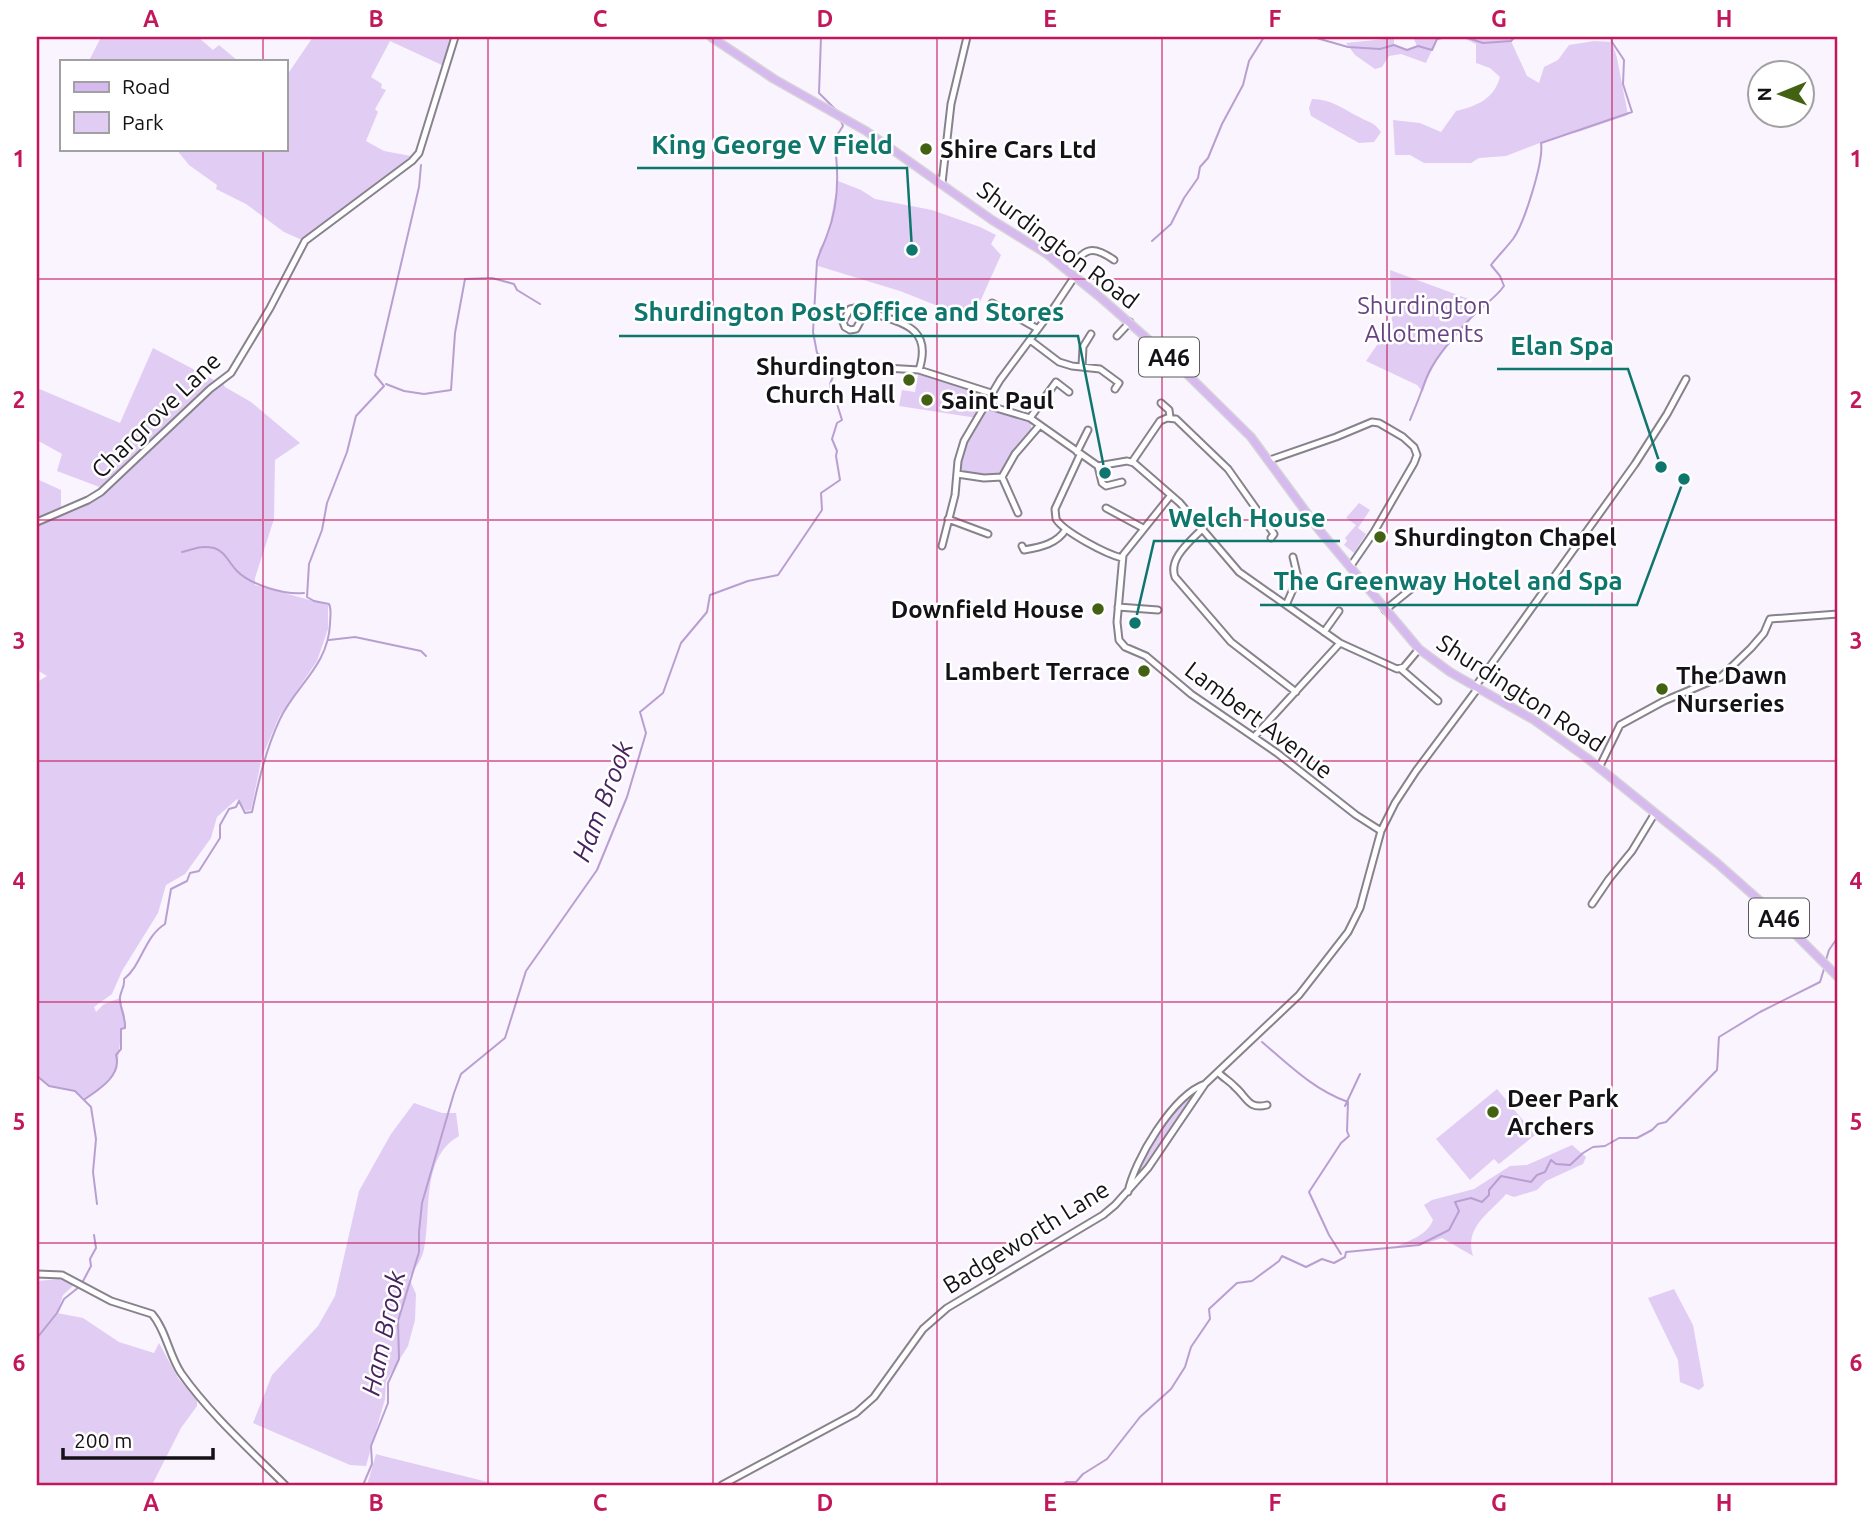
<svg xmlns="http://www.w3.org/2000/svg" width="1875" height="1522" viewBox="0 0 1875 1522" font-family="Ubuntu,sans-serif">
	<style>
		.green { fill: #e1cdf3 }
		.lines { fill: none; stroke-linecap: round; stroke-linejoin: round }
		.stream { stroke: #b99fd1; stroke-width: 2 }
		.minor-casing { stroke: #88828d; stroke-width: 9 }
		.major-casing { stroke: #d5d4d5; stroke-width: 10 }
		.minor { stroke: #fff; stroke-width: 5 }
		.major { stroke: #d6b9ee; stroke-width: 7 }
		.grid { fill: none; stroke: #c2185b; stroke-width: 2; stroke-opacity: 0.55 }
		.poi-dot { fill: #436113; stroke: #fff; stroke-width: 2.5 }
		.labels { text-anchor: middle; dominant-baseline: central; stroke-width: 5; stroke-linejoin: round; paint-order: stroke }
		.shield { fill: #fff; stroke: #5a595c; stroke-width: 2 }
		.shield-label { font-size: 23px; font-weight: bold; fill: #141216 }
		.poi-label { font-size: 24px; font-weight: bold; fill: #141216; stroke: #fff; text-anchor: start }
		.street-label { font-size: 24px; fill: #141216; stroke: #fff }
		.park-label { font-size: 24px; fill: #674383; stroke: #fff }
		.water-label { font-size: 26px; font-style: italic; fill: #472360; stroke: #fff }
		.leader { fill: none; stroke: #0f766e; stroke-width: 2.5 }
		.callout-dot { fill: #0f766e; stroke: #fff; stroke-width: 2.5 }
		.callout-label { font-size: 26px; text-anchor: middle; font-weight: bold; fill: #0f766e; stroke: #fff; stroke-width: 5; stroke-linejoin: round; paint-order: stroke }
		.neatline { fill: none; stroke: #c2185b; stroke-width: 2.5 }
		.grid-label { font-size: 23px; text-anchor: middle; font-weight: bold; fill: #c2185b }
	</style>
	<rect width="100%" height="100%" fill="#f9f4fe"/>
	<!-- green -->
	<path class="green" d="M 101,37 L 198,37 L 213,50 L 219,45 L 238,61 L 91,61 L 90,59 Z
		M 313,37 L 452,37 L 444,66 L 390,41 L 371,77 L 382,84 L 381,88 L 386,90 L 375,109 L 378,112 L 366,141 L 384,151 L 411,156 L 302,240 L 284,232 L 246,204 L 216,189 L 217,185 L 189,165 L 176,149 L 285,149 L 285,78 Z
		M 1413,37 L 1437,39 L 1426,63 L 1401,54 L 1389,56 L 1382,67 L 1375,69 L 1355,55 L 1346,43 L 1394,38 L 1394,45 L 1407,50 L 1417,46 Z
		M 1461,37 L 1513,37 L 1511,41 L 1527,76 L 1539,83 L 1544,67 L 1558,60 L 1569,45 L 1594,41 L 1612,42 L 1617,58 L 1628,115 L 1578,132 L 1558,136 L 1506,156 L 1479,158 L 1471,163 L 1424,163 L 1410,155 L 1395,155 L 1393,120 L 1420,123 L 1441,132 L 1456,111 C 1477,106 1494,99 1500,77 L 1490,68 L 1476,63 L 1476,44 Z
		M 1312,99 C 1331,99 1343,109 1359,117 C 1370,123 1374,122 1381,132 L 1374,142 L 1359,143 L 1311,116 L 1309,108 Z
		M 838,181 L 861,190 L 875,199 L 932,210 L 980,227 L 996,235 L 991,244 L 1001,255 L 971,322 L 948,310 L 900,291 L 818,266 L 819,250 L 828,234 Z
		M 1390,270 L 1485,305 C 1460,328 1432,359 1423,392 L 1417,385 L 1366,361 L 1392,323 Z
		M 153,348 L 214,380 L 102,488 L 57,471 L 62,454 L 37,440 L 37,388 L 120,423 Z
		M 919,370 L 991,393 L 986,402 L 1030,418 L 1032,435 L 1004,474 L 997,478 L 957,474 L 958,461 L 977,418 L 899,406 L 902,390 L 915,392 Z
		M 222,381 L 225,387 L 251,402 L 300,443 L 275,460 L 274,519 L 255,578 L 255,585 L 328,605 L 328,629 L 317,661 L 279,717 L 262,757 L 251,810 L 246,811 L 237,799 L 217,817 L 211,838 L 185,874 L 166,885 L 158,913 L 122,971 L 112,994 L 94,1007 L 96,1012 L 104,1004 L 120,998 L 125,1016 L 125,1028 L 121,1029 C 120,1044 119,1056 116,1071 L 98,1091 L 85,1099 L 75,1091 L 49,1086 L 37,1076 L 37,682 L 47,676 L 37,670 L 37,525 L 90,503 L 106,491 Z
		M 37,479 L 61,490 L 61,510 L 37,520 Z
		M 1359,503 L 1370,510 L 1358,528 L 1366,534 L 1354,553 L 1344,545 L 1347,541 L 1345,538 L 1356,525 L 1346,518 Z
		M 1497,1089 L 1535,1135 L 1499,1164 L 1494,1159 L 1470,1180 L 1436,1139 Z
		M 1195,1092 L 1151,1160 L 1132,1181 C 1149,1149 1165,1114 1195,1092 Z
		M 414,1103 L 442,1113 L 456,1113 L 459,1136 C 420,1158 432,1213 424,1249 C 422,1260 415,1268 409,1278 L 416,1294 L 415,1320 L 408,1346 L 386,1381 L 385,1399 L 366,1466 L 350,1465 L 253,1423 L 272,1375 L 318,1326 L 335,1296 L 359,1191 L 391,1134 Z
		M 1572,1145 L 1586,1157 L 1583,1164 L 1546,1181 L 1537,1190 L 1514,1197 L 1506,1194 C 1489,1214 1464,1227 1473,1256 L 1442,1238 L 1427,1243 L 1397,1246 C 1411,1240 1427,1235 1433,1220 L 1424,1205 L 1432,1200 L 1474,1189 L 1510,1166 L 1527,1165 Z
		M 59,1279 L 74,1285 L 63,1295 L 57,1313 L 83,1318 L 119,1342 L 154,1353 L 159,1343 L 178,1378 L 197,1400 L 197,1406 L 181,1428 L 152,1485 L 37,1485 L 37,1281 Z
		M 1674,1289 L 1693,1325 L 1704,1386 L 1699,1390 L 1680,1382 L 1678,1360 L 1648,1298 Z
		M 376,1454 L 383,1456 L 500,1485 L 367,1485 Z"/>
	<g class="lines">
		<!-- stream -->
		<path class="stream" d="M 821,37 L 819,93 L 838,112
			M 1313,37 L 1348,47 L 1380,49 L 1394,45 L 1407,50 L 1418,46 L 1432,50 L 1437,39 L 1447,37
			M 1465,37 L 1483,43 L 1511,41 L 1515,37
			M 1836,37 L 1838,45
			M 1152,241 L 1171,224 L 1184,198 L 1198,178 L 1200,167 L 1208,158 L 1222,124 L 1243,85 L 1249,61 L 1264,37
			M 834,364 L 817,353 L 813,332 L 817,261 C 820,251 824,244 827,235 C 839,205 839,171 834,140 L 843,126 L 841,121
			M 386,384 L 404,391 L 424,394 L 451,390 L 455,333 L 465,279 L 492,278 L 514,284 L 517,290 L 540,304
			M 1410,420 C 1416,406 1421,393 1426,379 C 1434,358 1454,337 1468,321 C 1479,308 1494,300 1504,286 L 1500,276 L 1491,265 C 1498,256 1506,248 1513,239 C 1524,224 1544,161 1541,143 L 1632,112 L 1623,84 L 1624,60 L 1612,42 L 1611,37
			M 182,552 C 194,549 201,545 214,548 C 225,551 229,563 237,571 C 251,585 284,595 304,593
			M 329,640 L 355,637 L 421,651 L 426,656
			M 1826,960 L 1829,950 L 1838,937
			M 1262,1042 C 1289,1065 1314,1090 1348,1102 L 1347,1131 L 1349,1136 L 1341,1143 L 1309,1192 L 1329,1235 L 1341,1254
			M 37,1076 L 49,1086 L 75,1091 L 91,1107 L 96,1139 L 93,1172 L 97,1204
			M 85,1099 C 100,1089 122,1075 116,1055 L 121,1049 L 121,1029 L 125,1028 C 126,1017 119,1007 120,997 C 121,990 125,987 124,979 C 142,965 144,937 165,924 L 171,889 L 187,881 L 190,873 L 199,871 L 220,838 L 220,825 L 229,809 L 236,807 L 239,801 L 245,813 L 252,812 C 259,779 266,749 280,719 C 296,685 328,666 330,624 C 330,617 332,610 329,604 L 314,601 L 307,597 L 309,564 L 322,530 L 327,503 L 347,452 L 356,416 L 384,386 L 375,375 L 419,187 L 421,165
			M 1345,1106 L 1360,1074
			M 82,1283 L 91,1266 L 90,1259 L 96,1248 L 94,1235
			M 37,1338 L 57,1313 L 64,1299 L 79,1287
			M 363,1485 L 372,1464 L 371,1446 L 388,1403 L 388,1383 L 399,1359 L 398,1321 L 419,1252 L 419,1232 L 422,1203 L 454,1093 L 461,1074 L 505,1038 L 526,971 L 597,870 L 627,797 L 646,733 L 640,712 L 663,693 L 681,643 L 707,612 L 710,595 L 748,581 L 778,575 L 822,510 L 821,493 L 840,480 L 836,456 L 837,451 L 832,439 L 837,423 L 842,420 L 837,404 L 830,399 L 830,384 L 837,367
			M 1062,1485 L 1066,1482 L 1076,1482 L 1083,1474 L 1107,1459 L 1140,1417 L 1171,1389 L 1185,1367 L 1191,1347 L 1210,1319 L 1209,1309 L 1237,1283 L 1252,1281 L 1279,1261 L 1282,1256 L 1306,1267 L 1322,1259 L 1334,1263 L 1345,1257 L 1346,1252 L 1419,1245 L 1449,1230 L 1459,1211 L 1455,1202 L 1471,1198 L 1482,1202 L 1489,1195 L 1489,1190 L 1501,1176 L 1531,1182 L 1537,1175 L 1545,1172 L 1551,1160 L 1556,1164 L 1570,1165 L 1583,1153 L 1593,1147 L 1605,1146 L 1619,1138 L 1637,1138 L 1652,1130 L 1658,1124 L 1666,1122 L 1717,1070 C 1718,1059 1718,1049 1719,1037 L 1760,1012 L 1820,982 L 1824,969"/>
		<defs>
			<path id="minor" d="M 942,183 L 951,104 L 967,37
				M 1068,270 C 1085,250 1090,243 1114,260
				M 992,303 L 1038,329
				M 869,312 L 855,308 L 850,309 L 843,322 L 845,327 L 850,330 L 856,329 L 862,318 L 869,312 C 902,323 933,327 919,370
				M 1117,336 L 1130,322
				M 1030,340 L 1059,362 L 1072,366 L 1100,369 L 1119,383 L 1115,389
				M 831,365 L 854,372 L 869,367 L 919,370 L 991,393
				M 1082,366 L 1083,347 L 1091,334
				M 986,403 L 993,407 L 1030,418 L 1098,466 L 1127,461 L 1134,463 L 1180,503 L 1239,572 L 1340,643 L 1397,669 L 1404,667 L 1419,649
				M 1161,403 L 1169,410 L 1170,417
				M 1030,418 L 1056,382 L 1069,392
				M 1077,452 L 1088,430
				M 1080,455 L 1055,509 L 1056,519 C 1064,532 1106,554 1122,558
				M 1270,460 L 1336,437 L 1372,422 L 1379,423 L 1403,437 L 1414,447 L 1417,455 L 1414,463 L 1374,532 L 1350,567
				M 1132,462 L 1160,421 L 1167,418 L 1176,419 L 1228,469 L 1274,534 L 1271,538
				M 1098,466 L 1102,483 L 1106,486 L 1122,482
				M 957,474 L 984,478 L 1002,477 L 1015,454 L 1040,425
				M 1002,477 L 1018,513
				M 1171,495 L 1123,555 L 1117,622 L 1119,640 L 1125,647 L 1146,656 L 1191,694 L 1277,753 L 1356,815 L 1381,831
				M 1106,508 L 1143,528
				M 948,519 L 988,534
				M 37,522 L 88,500 L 101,492 L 210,389 L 231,373 L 270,308 L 305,241 L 412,161 L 419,153 L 455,37
				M 1203,528 C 1191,541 1168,558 1175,577 L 1231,642 L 1296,692
				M 942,546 L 955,495 L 958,461 L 964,441 L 1000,380 L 1055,306 L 1075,276
				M 1022,546 L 1024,550 C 1041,547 1057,544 1066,529
				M 1286,605 L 1298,578 L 1293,557
				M 1118,607 L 1158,610
				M 1385,610 L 1416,585
				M 1324,632 L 1339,611
				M 1401,669 L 1438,701
				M 1475,687 L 1635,464 L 1667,414 L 1686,379
				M 1254,737 L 1340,643
				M 1599,768 L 1620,725 L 1664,701 L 1721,677 L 1751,648 L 1764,633 L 1770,619 L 1838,614
				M 1592,904 L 1609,879 L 1632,851 L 1655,813
				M 1218,1072 C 1223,1078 1230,1081 1235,1087 C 1247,1097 1248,1110 1267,1105
				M 1128,1192 C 1134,1161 1173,1095 1205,1084
				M 37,1274 L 62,1275 L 111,1301 L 152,1314 C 166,1330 169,1355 181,1373 C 210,1414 249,1449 285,1485
				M 722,1485 L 856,1413 L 874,1397 L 923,1329 L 947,1308 L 1103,1215 L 1115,1205 L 1148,1168 L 1205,1084 L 1299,995 L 1348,932 L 1360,908 L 1381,831 L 1395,803 L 1416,771 L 1478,688"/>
			<path id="major" d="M 711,37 L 774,79 L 866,131 L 992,220 L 1047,254 L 1100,297 L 1185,372 L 1251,437 L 1320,531 L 1419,649 L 1450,672 L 1534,720 L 1587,758 L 1717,863 L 1778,917 L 1838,977"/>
		</defs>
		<!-- minor casing -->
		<use href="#minor" class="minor-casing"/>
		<!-- major casing -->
		<use href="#major" class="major-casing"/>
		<!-- minor -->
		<use href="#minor" class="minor"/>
		<!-- major -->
		<use href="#major" class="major"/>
	</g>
	<!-- grid -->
	<path class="grid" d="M 263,37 L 263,61M 488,37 L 488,1485M 713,37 L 713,1485M 937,37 L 937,1485M 1162,37 L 1162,1485M 1387,37 L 1387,1485M 1612,37 L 1612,1485M 263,149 L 263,1485M 37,279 L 1838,279M 37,520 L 1838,520M 37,761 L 1838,761M 37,1002 L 1838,1002M 37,1243 L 1838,1243"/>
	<!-- markers -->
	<g class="poi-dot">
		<circle cx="926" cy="149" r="7"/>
		<circle cx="909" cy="380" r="7"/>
		<circle cx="927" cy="400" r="7"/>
		<circle cx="1380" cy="537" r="7"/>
		<circle cx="1098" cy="609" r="7"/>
		<circle cx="1144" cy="671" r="7"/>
		<circle cx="1662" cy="689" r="7"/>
		<circle cx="1493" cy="1112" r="7"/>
	</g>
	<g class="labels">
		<!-- shield labels -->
		<g class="shield">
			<rect x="1139" y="337.5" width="60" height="39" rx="5"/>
			<rect x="1749" y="898.5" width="60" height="39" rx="5"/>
		</g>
		<g class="shield-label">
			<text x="1169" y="357">A46</text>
			<text x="1779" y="918">A46</text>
		</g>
		<!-- poi labels -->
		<g class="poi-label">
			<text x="940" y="149">Shire Cars Ltd</text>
			<text x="895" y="366" text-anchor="end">Shurdington<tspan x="895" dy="28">Church Hall</tspan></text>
			<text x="941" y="400">Saint Paul</text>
			<text x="1394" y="537">Shurdington Chapel</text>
			<text x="1084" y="609" text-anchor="end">Downfield House</text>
			<text x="1130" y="671" text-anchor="end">Lambert Terrace</text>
			<text x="1676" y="675">The Dawn<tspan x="1676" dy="28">Nurseries</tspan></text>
			<text x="1507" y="1098">Deer Park<tspan x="1507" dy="28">Archers</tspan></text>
		</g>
		<!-- street labels -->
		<g class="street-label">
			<text transform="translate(1058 245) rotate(37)">Shurdington Road</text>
			<text transform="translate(156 415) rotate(-44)">Chargrove Lane</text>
			<text transform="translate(1521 693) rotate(33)">Shurdington Road</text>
			<text transform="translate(1259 720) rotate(37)">Lambert Avenue</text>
			<text transform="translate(1026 1237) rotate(-32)">Badgeworth Lane</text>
		</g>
		<!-- park labels -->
		<g class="park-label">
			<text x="1424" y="305">Shurdington<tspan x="1424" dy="28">Allotments</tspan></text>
		</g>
		<!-- water labels -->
		<g class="water-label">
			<text transform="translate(602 801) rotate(-69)">Ham Brook</text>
			<text transform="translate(383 1333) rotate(-78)">Ham Brook</text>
		</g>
	</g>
	<!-- callouts -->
	<path class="leader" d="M912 250L907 168H637M1105 473L1078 336H619M1661 467L1628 369H1497M1135 623L1154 541H1340M1684 479L1637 605H1260"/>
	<g class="callout-dot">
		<circle cx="912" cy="250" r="7"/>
		<circle cx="1105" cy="473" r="7"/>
		<circle cx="1661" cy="467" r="7"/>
		<circle cx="1135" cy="623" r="7"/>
		<circle cx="1684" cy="479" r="7"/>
	</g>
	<g class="callout-label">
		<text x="772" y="154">King George V Field</text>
		<text x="849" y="321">Shurdington Post Office and Stores</text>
		<text x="1562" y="355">Elan Spa</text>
		<text x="1247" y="527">Welch House</text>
		<text x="1448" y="590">The Greenway Hotel and Spa</text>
	</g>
	<!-- border -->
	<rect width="1875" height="1522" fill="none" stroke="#ffffff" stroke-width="77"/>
	<!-- legend -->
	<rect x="60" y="60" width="228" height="91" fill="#ffffff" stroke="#a1a0a2" stroke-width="2"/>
	<rect x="74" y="82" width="35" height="10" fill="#d6b9ee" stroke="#a1a0a2" stroke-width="2"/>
	<text x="122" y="94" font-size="21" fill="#141216">Road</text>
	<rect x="74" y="112" width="35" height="21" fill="#e1cdf3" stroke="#a1a0a2" stroke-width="2"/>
	<text x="122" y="130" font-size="21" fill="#141216">Park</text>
	<!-- north arrow -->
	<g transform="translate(1781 94) rotate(269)"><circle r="33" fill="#ffffff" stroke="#a1a0a2" stroke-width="2"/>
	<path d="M0-5L12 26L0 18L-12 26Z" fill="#436113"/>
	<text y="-10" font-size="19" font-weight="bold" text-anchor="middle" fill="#141216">N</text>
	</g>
	<!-- scale -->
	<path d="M63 1448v10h150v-10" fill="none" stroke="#141216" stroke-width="3.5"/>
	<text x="74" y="1448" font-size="21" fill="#141216" stroke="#ffffff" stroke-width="5" paint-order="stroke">200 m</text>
	<rect x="38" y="38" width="1798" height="1446" class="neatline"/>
	<g class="grid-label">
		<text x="151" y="27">A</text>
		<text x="376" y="27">B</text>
		<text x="600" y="27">C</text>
		<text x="825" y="27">D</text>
		<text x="1050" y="27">E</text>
		<text x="1275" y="27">F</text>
		<text x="1499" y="27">G</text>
		<text x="1724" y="27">H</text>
		<text x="19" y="167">1</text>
		<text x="1856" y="167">1</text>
		<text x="19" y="408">2</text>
		<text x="1856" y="408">2</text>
		<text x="19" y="649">3</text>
		<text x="1856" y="649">3</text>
		<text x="19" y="889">4</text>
		<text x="1856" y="889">4</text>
		<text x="19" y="1130">5</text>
		<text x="1856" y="1130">5</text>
		<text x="19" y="1371">6</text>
		<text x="1856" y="1371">6</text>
		<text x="151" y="1511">A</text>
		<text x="376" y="1511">B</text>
		<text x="600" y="1511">C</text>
		<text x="825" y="1511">D</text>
		<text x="1050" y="1511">E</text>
		<text x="1275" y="1511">F</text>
		<text x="1499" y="1511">G</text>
		<text x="1724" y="1511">H</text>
	</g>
</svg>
